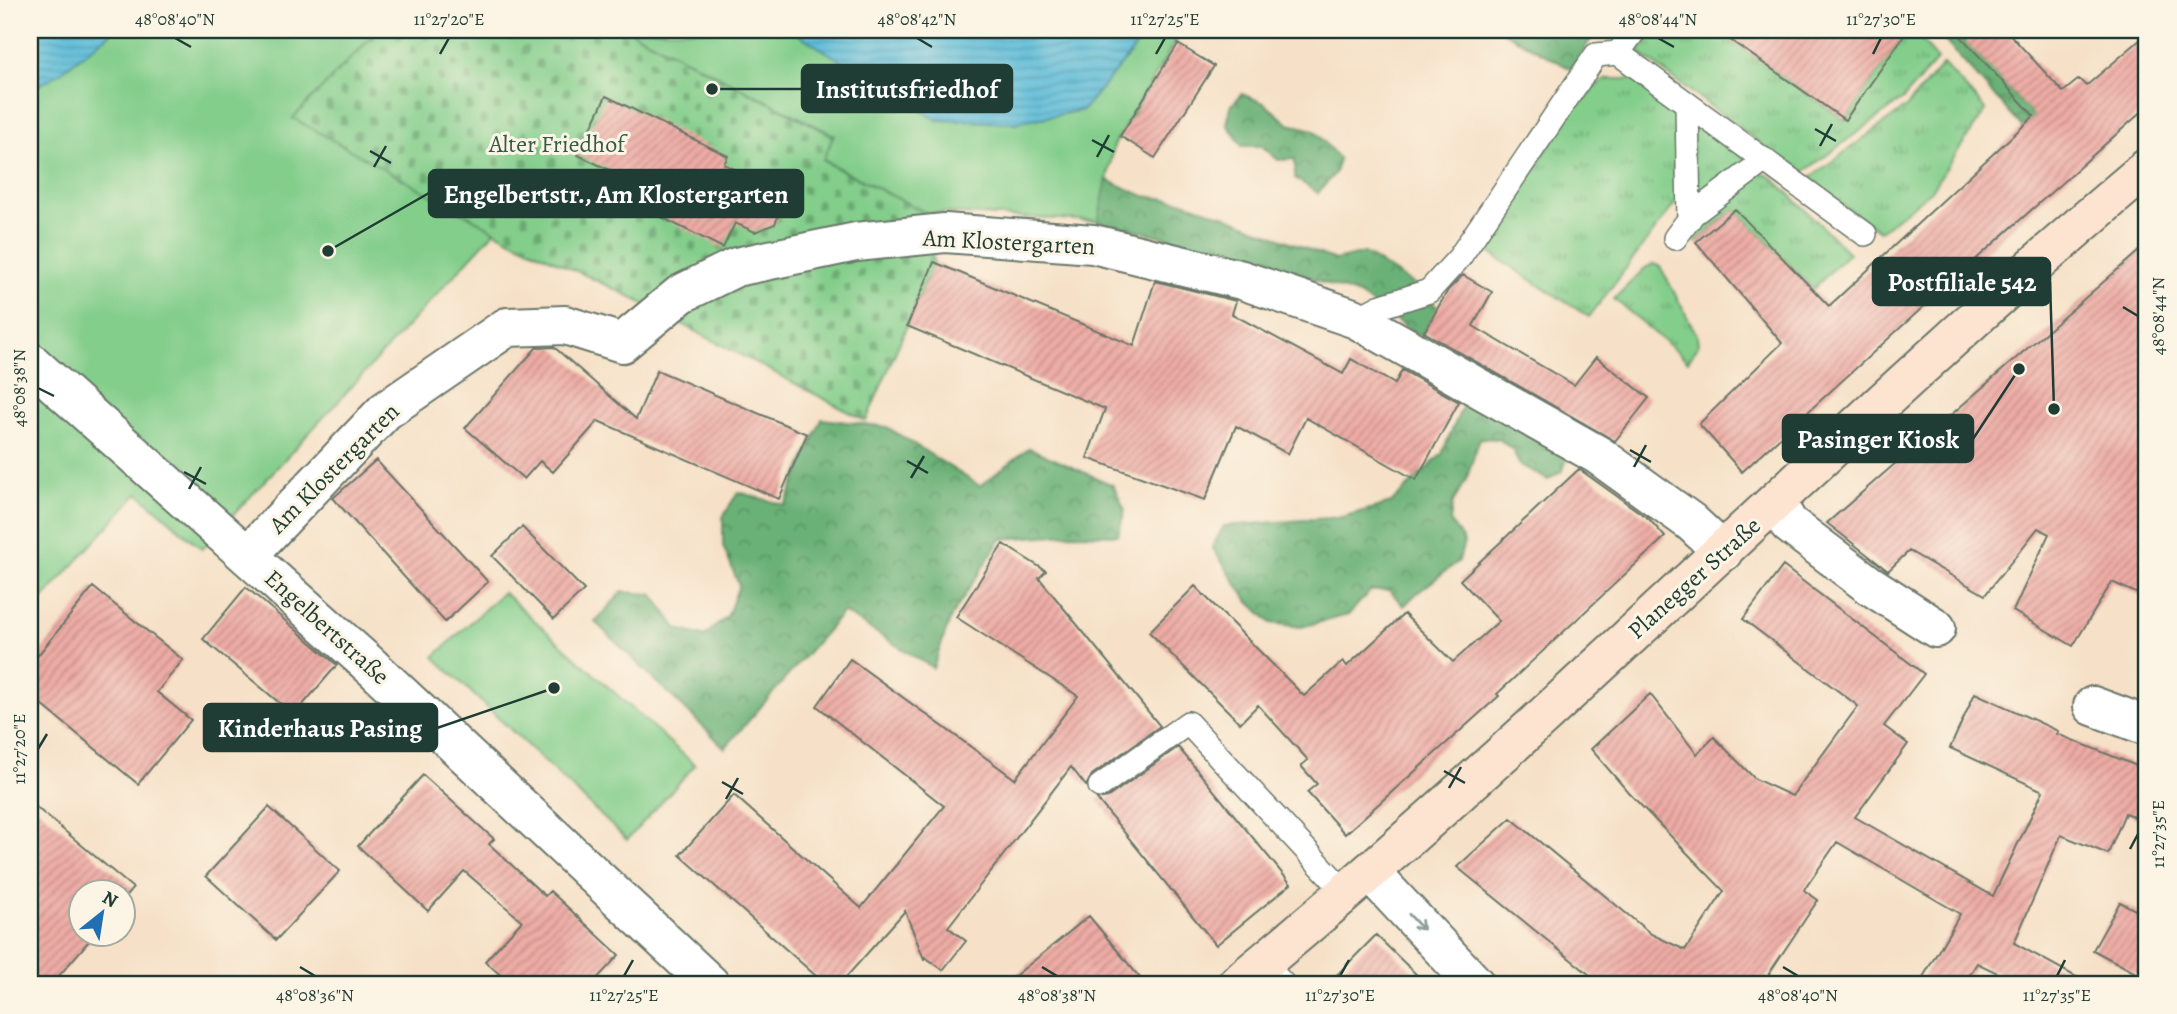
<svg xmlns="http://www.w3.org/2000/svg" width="2177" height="1014" viewBox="0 0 2177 1014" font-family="Alegreya,serif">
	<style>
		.grass { fill: url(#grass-tufts); stroke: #518660; stroke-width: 2 }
		.forest { fill: url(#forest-crowns); stroke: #447756; stroke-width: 2 }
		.cemetery { fill: url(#cemetery-stones); stroke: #518660; stroke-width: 2 }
		.green { fill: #83ce8b; stroke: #518660; stroke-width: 2 }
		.water { fill: url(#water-rules); stroke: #3d7c86; stroke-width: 2 }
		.building { fill: url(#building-hatch) }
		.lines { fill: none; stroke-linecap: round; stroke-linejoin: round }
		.lane-casing { stroke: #6a7668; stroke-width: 26 }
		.street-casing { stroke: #6a7668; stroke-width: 42 }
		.secondary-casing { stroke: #6a7668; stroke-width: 42 }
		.lane { stroke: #fff; stroke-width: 23 }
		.street { stroke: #fff; stroke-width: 38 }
		.secondary { stroke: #fde4d1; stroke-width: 38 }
		.oneway { stroke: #8f9e9a }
		.ticks { fill: none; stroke: #1f3d34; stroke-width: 2.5 }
		.labels { text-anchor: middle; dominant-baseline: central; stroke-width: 6; stroke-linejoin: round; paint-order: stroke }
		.park-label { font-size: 24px; fill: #335a45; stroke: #fcf5e5 }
		.street-label { font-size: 24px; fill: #1f3d34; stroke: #fcf5e5 }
		.leader { fill: none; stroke: #1f3d34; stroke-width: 2.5 }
		.callout-dot { fill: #1f3d34; stroke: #fcf5e5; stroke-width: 2.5 }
		.callout { fill: #1f3d34; stroke: #1f3d34; stroke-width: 2.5 }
		.callout-label { font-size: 26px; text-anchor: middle; font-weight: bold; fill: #fff }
		.neatline { fill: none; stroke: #1f3d34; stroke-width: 2.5 }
		.ticks-label { font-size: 18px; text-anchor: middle; fill: #1f3d34 }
	</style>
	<defs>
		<pattern id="grass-tufts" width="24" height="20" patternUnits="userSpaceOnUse" patternTransform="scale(1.75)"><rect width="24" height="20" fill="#83ce8b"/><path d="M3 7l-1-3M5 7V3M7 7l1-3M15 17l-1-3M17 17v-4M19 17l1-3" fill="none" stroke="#6ba872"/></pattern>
		<pattern id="forest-crowns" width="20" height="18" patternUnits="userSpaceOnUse" patternTransform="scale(1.75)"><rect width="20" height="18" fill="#6ab177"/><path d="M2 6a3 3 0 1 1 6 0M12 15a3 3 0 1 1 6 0" fill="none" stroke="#579162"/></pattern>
		<pattern id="cemetery-stones" width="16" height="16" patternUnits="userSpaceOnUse" patternTransform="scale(1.75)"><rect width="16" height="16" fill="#83ce8b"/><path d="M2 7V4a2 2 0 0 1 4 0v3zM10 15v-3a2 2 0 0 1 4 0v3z" fill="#6ba872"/></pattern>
		<pattern id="water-rules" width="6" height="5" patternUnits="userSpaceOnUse" patternTransform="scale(1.75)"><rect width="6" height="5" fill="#5bbcd9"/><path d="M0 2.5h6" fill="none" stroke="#4b9ab1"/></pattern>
		<pattern id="building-hatch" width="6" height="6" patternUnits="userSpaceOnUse" patternTransform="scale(1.75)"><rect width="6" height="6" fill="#eeaca5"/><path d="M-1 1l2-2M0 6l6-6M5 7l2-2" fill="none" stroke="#c08d87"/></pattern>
	</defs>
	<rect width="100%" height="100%" fill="#fcf5e5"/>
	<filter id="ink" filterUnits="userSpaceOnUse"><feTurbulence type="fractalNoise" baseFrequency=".0143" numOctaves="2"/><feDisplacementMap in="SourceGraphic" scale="14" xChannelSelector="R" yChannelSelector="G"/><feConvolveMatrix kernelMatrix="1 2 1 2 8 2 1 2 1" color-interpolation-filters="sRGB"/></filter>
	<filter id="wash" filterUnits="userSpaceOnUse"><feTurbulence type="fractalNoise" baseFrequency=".00686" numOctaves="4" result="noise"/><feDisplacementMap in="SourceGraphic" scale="28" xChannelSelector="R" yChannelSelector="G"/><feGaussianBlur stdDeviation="1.57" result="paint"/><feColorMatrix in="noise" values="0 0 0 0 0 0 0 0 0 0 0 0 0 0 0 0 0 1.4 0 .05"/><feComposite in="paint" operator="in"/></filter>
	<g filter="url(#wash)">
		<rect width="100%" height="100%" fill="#f6e1c8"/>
		<!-- grass -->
		<path class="grass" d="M 1655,30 L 1724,30 L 1722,34 L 1845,120 L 1908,30 L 1912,30 L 1938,59 L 1903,99 L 1801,174 L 1638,52 Z
			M 1943,64 L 1986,110 L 1929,193 L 1880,231 L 1807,180 L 1906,107 Z
			M 1607,79 L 1641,79 L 1681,108 L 1683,193 L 1589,317 L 1482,248 L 1584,93 Z
			M 1692,114 L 1752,159 L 1700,196 L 1693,187 Z
			M 1762,173 L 1772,177 L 1849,253 L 1813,289 L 1735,209 L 1696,242 L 1689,231 Z
			M 1653,264 L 1660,266 L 1697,335 L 1698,346 L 1688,361 L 1614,299 L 1645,268 Z"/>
		<!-- forest -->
		<path class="forest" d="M 628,30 L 1182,30 L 1114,145 L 1107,180 L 1144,196 L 1181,201 L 1225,216 L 1335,260 L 1364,253 L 1416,286 L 1438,308 L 1421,337 L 1359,295 L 1260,260 L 1098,221 L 924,212 L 834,135 Z
			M 1500,30 L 1597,30 L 1571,69 Z
			M 1935,30 L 1963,30 L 1959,33 L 2035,117 L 2022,127 Z
			M 1242,94 L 1264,103 L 1289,124 L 1314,130 L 1339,159 L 1335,173 L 1318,193 L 1295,178 L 1295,159 L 1278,160 L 1262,146 L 1242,146 L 1227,124 L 1231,106 Z
			M 1465,400 L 1568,455 L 1563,470 L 1548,480 L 1519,464 L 1513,450 L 1499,439 L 1480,438 L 1466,480 L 1453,502 L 1450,521 L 1464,542 L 1459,561 L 1416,594 L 1404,606 L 1389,590 L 1370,591 L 1348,615 L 1301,627 L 1271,623 L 1248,601 L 1212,547 L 1224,526 L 1342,517 L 1391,503 L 1442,454 Z
			M 822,419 L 887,427 L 980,486 L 1029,448 L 1113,485 L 1125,510 L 1118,535 L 1070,534 L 1001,539 L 951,617 L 933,668 L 843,612 L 725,748 L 595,622 L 622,592 L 652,594 L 678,629 L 704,636 L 727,617 L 739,585 L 723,546 L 723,517 L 738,492 L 785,505 Z"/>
		<!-- cemetery -->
		<path class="cemetery" d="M 378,30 L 628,30 L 834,136 L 823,161 L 924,212 L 934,262 L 866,421 L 621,292 L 509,239 L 292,118 Z"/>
		<!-- green -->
		<path class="green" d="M 30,30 L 378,30 L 293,118 L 495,231 L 202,549 L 138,493 L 30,613 Z
			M 628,30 L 1182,30 L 1114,145 L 1098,221 L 924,212 L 823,160 L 834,135 Z
			M 503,592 L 695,765 L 627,840 L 434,657 Z"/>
		<!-- water -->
		<path class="water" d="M 35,30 L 115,30 L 57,75 L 30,90 L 30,34 Z
			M 791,30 L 1146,30 L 1140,42 L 1083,110 L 1015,123 L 937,120 Z"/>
		<g id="blocks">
			<!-- building -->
			<path class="building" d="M 1716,30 L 1908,30 L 1845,120 Z
				M 1955,30 L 2006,30 L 2063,92 L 2079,79 L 2086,86 L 2147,34 L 2147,107 L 1956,277 L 1742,472 L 1699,424 L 1782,343 L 1696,242 L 1735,209 L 1829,306 L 2034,116 Z
				M 1178,44 L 1214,66 L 1155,158 L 1120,136 Z
				M 606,96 L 728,156 L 724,164 L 771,187 L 783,203 L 775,224 L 755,232 L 735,223 L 723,248 L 661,217 L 670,199 L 578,155 Z
				M 2147,244 L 2147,598 L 2112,582 L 2073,646 L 2013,611 L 2049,534 L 2038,528 L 1985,595 L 1909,551 L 1888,571 L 1827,523 Z
				M 934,262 L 1134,346 L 1155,281 L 1236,301 L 1232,314 L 1343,374 L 1351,359 L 1395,384 L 1402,370 L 1459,402 L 1416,480 L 1306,418 L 1288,454 L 1236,426 L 1205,500 L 1087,458 L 1105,409 L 907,326 Z
				M 1463,275 L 1492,292 L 1473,326 L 1574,385 L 1596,357 L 1649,398 L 1615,441 L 1424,332 L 1448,290 Z
				M 554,347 L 636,419 L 657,370 L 807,434 L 779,499 L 598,421 L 553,472 L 540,461 L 524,479 L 465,428 L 536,348 Z
				M 376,460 L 488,582 L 445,622 L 333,498 Z
				M 1579,469 L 1649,519 L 1665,537 L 1497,694 L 1499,696 L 1345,834 L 1307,792 L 1317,784 L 1301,766 L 1308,760 L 1258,705 L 1240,723 L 1149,632 L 1195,586 L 1304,696 L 1343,661 L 1347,666 L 1404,614 L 1453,662 L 1499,621 L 1460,580 Z
				M 522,527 L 584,590 L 554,619 L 492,556 Z
				M 1003,544 L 1046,571 L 1039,578 L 1160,726 L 1092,775 L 1086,786 L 1071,767 L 948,927 L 966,941 L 943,970 L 925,957 L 924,959 L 905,911 L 840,984 L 825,984 L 680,855 L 734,795 L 861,908 L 944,806 L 817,706 L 850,659 L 1015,779 L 1078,696 L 956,617 Z
				M 1783,566 L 1924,674 L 1884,726 L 1908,744 L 1855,817 L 1993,896 L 2043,791 L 1950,748 L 1975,693 L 2058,731 L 2057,734 L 2147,770 L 2147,822 L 2125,813 L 2108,854 L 2061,835 L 2014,943 L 2089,984 L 2020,984 L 1977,963 L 1964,984 L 1919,984 L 1960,914 L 1837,842 L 1804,890 L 1818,900 L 1762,984 L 1601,984 L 1457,867 L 1511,818 L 1651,934 L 1685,950 L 1724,891 L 1629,793 L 1591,749 L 1650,694 L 1697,754 L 1714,737 L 1755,779 L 1792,796 L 1858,706 L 1743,619 Z
				M 93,587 L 183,660 L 157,692 L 191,720 L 138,784 L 30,695 L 30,665 Z
				M 246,587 L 337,665 L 294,715 L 203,639 Z
				M 1178,747 L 1291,884 L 1216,945 L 1097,799 L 1108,797 Z
				M 423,775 L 494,839 L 489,844 L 545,896 L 550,891 L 619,955 L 592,984 L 510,984 L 485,961 L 522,921 L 464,871 L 428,911 L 358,846 Z
				M 30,802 L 133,888 L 122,901 L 122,892 L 80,892 L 80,934 L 95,934 L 52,984 L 30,984 Z
				M 269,807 L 340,871 L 276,940 L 206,876 Z
				M 2120,902 L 2147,916 L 2147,979 L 2093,950 Z
				M 1089,916 L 1145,984 L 1005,984 L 1041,955 Z
				M 1376,935 L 1426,984 L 1328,984 Z"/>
		</g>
	</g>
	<g filter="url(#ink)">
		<use href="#blocks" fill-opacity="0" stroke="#6a7668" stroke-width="2"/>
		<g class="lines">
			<defs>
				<path id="lane" d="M 1618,53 L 1635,30
					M 1687,104 L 1689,220
					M 1675,238 L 1693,214 L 1765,160
					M 1356,319 L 1379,307 L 1429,291 L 1459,258 L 1596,55 L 1618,53 L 1865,234
					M 1100,786 L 1188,723 L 1345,892
					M 1263,963 L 1283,984"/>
				<path id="street" d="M 30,362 L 372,667 L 710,984
					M 1776,503 L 1789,524 L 1868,584 L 1936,628
					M 248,555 L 385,411 L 507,327 L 565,325 L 622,343 L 681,294 L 736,267 L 856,242 L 945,233 L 1093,244 L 1242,280 L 1356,319 L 1598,455 L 1691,522 L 1723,552
					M 2093,706 L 2147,726
					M 1370,872 L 1475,984"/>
				<path id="secondary" d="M 1237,984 C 1552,726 1836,430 2147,168"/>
			</defs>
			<!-- lane casing -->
			<use href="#lane" class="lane-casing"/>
			<!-- street casing -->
			<use href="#street" class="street-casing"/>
			<!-- secondary casing -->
			<use href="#secondary" class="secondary-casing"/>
			<!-- lane -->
			<use href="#lane" class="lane"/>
			<!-- street -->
			<use href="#street" class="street"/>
			<!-- secondary -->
			<use href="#secondary" class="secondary"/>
		</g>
		<!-- one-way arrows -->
		<defs><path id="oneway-shaft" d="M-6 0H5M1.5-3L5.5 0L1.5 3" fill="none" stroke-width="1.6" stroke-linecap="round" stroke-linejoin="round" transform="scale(1.75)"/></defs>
		<use class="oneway" href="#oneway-shaft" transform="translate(1416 922) rotate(47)"/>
	</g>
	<!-- ticks -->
	<path class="ticks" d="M 175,38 L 191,47M 917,38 L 932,47M 1658,38 L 1674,47M 440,54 L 449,38M 1156,54 L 1165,38M 1873,54 L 1881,38M 1815,129 L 1836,141M 1092,140 L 1114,152M 1820,146 L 1832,124M 370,151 L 391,163M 1097,157 L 1109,135M 374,167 L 386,146M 2123,307 L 2138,316M 38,388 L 54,396M 1630,450 L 1651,462M 907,461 L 928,473M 1634,467 L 1646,445M 184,472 L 206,484M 911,478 L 924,456M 189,489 L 201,467M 38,749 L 47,734M 1444,771 L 1465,783M 722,782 L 743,794M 1449,788 L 1461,767M 726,799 L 738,778M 2130,849 L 2138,834M 300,967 L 315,976M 1042,967 L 1057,976M 1783,967 L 1798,976M 624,976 L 633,960M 1340,976 L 1349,960M 2057,976 L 2065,960"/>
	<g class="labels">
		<!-- park labels -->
		<g class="park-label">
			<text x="557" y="144">Alter Friedhof</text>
		</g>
		<!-- street labels -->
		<g class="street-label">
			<text transform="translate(1009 242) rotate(3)">Am Klostergarten</text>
			<text transform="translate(334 468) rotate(-45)">Am Klostergarten</text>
			<text transform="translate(1694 578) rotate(-42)">Planegger Straße</text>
			<text transform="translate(327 627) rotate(42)">Engelbertstraße</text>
		</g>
	</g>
	<!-- callouts -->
	<path class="leader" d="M712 89L802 89M328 251L429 193M2054 409L2050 282M2019 369L1973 439M554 688L437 728"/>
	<g class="callout-dot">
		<circle cx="712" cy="89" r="7"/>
		<circle cx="328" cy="251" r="7"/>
		<circle cx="2054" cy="409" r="7"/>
		<circle cx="2019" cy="369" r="7"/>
		<circle cx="554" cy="688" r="7"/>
	</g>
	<g class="callout">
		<rect x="802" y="65" width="210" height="47" rx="7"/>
		<rect x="429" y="170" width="374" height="47" rx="7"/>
		<rect x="1873" y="258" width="177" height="47" rx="7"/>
		<rect x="1783" y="415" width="190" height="47" rx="7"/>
		<rect x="204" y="704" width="233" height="47" rx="7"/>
	</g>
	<g class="callout-label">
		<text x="907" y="98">Institutsfriedhof</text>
		<text x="616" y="203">Engelbertstr., Am Klostergarten</text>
		<text x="1962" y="291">Postfiliale 542</text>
		<text x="1878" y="448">Pasinger Kiosk</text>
		<text x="320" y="737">Kinderhaus Pasing</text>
	</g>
	<!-- margin -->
	<rect width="2177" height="1014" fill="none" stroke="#fcf5e5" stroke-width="77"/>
	<!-- north arrow -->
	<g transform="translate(102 913) rotate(30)"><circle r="33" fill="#fcf5e5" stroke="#a4ab9e" stroke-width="2"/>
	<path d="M0-5L12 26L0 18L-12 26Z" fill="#1f6fb2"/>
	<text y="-10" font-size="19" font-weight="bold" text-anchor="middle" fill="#1f3d34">N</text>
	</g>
	<rect x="38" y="38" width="2100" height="938" class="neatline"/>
	<g class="ticks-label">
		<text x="175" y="25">48°08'40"N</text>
		<text x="449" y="25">11°27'20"E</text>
		<text x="917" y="25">48°08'42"N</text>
		<text x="1165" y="25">11°27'25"E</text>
		<text x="1658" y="25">48°08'44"N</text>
		<text x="1881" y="25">11°27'30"E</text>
		<text transform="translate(2158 316) rotate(-90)" y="6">48°08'44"N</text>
		<text transform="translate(19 388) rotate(-90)" y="6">48°08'38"N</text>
		<text transform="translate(19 749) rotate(-90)" y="6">11°27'20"E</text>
		<text transform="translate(2158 834) rotate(-90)" y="6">11°27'35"E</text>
		<text x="315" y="1001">48°08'36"N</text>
		<text x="624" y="1001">11°27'25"E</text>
		<text x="1057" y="1001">48°08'38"N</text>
		<text x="1340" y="1001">11°27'30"E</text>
		<text x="1798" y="1001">48°08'40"N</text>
		<text x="2057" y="1001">11°27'35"E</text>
	</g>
</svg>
